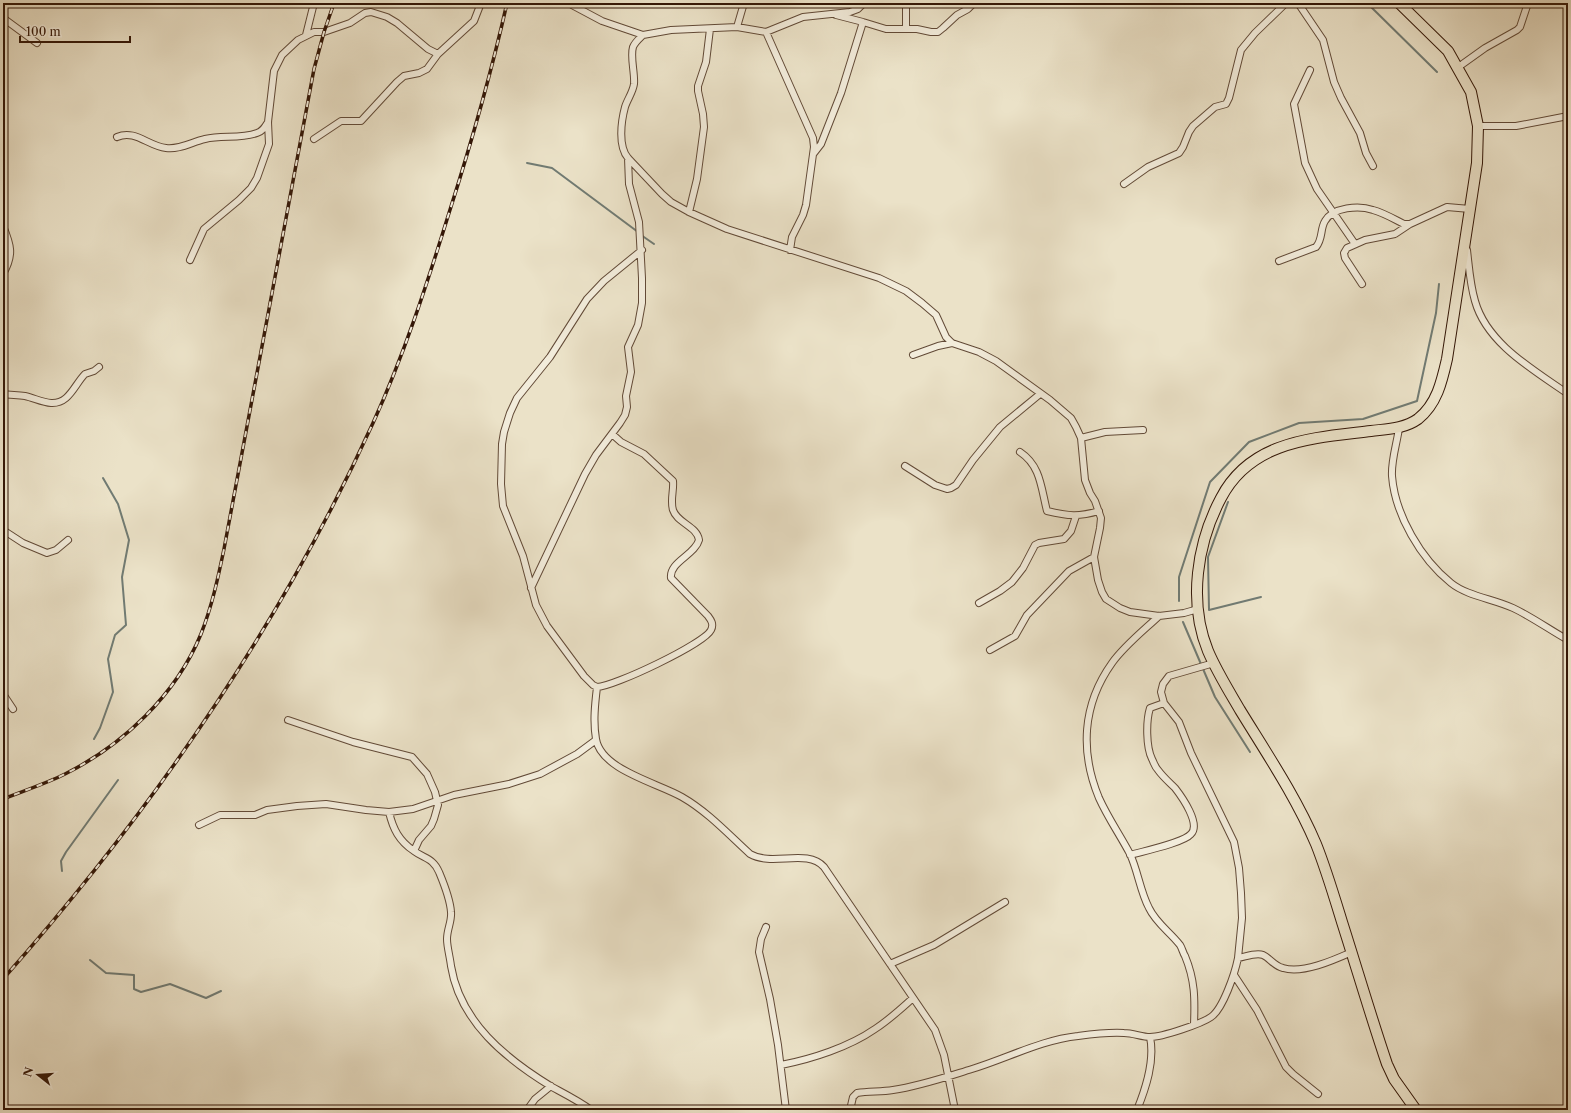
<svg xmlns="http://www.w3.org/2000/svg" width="1571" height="1113" viewBox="0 0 1571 1113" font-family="'Libre Caslon Text',serif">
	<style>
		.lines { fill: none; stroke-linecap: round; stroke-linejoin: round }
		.stream { stroke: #717b73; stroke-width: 2 }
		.street-casing { stroke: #624a37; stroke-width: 8 }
		.primary-casing { stroke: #341707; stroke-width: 12 }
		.street { stroke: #f2ecdb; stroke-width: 6 }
		.primary { stroke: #ebe2c8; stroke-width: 10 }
		.rail-casing { stroke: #341707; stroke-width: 3.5 }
		.rail { stroke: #f2ecdb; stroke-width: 2; stroke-dasharray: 6; stroke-linecap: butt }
	</style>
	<rect width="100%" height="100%" fill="#ebe2c8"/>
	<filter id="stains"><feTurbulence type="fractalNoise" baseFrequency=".005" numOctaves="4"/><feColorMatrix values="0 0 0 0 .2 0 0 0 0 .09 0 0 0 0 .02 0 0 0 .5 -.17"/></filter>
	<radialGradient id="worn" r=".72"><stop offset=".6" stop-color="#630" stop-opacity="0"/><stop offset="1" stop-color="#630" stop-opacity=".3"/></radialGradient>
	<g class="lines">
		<!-- stream -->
		<path class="stream" d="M 1367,3 L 1437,72
			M 527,163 L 552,168 L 638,232
			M 641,235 L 654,244
			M 1228,502 L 1208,557 L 1209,610 L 1261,597
			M 1179,601 L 1179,577 L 1210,482 L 1249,442 L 1299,423 L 1363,419 L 1417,401 L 1436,313 L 1439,284
			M 1183,622 L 1215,697 L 1250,752
			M 94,739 L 100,728 L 113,692 L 108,659 L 115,635 L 126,625 L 122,577 L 129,540 L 118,504 L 103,478
			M 62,871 L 61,861 L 66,852 L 118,780
			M 90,960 L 106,973 L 134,975 L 134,989 L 141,992 L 170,984 L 206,998 L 221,991"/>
		<defs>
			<path id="street" d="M 906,3 L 906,29
				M 1298,3 L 1323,40 L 1334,82 L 1341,98 L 1360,133 L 1366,153 L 1373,166
				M 572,5 L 602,21 L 643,35 C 640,38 635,42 633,47 C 630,57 635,73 634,84 C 633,92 627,100 625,107 C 621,122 618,146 628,158 L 662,194 L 671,202 L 689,212 L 727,229 L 879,278 L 906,291 L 922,303 L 936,315 L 946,337 L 952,343 L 979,352 L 996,361 L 1050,400 L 1071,418 L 1076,427 L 1081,438 L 1085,480 L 1090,493 L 1095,501 L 1101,518 L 1100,528 L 1094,557 L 1098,580 L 1102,592 L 1106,599 L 1120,608 L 1130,612 L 1159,616 L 1184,613 L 1198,609
				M 836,15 L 863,22 L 886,29 L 917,29 L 931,32 L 938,32 L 943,28 L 957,15 L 968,9 L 974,3
				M 3,18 L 37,43
				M 737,27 L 744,3
				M 766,32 L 813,138 L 814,147 L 806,205 L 803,215 L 792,237 L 790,250
				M 306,35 L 314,3
				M 643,35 L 671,30 L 737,27 L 766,32 L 803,17 L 850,12 L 858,9 L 864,3
				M 1457,68 L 1485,48 L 1517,30 L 1520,27 L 1528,3
				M 1310,70 L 1294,104 L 1305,163 L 1317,189 L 1355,244
				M 1478,126 L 1516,126 L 1568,116
				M 117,137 C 135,129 148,146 166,148 C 179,150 192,142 205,139 C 222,135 240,139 257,133 C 263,131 265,127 268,122
				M 314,139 L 341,121 L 361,121 L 397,82 L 404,76 L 419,73 L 427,69 L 438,54 L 474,21 L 481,3
				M 814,153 L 821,144 L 841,93 L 863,22
				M 1124,184 L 1148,167 L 1179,153 L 1183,147 L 1189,132 L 1193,126 L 1215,107 L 1226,104 L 1229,98 L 1241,50 L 1255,33 L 1286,3
				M 3,210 L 3,208
				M 689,212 L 697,179 L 704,127 L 703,114 L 698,91 L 698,86 L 706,62 L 710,29
				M 3,226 C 11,245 14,255 3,274
				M 1467,250 C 1469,267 1470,284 1475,301 C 1487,344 1534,370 1568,394
				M 190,260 L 204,229 L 239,200 L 251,188 L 257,178 L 269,144 L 268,122 L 274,71 L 282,55 L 298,40 L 314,32 L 324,32 L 350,23 L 365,13 L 371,12 L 387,17 L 397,23 L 428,49 L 438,54
				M 1279,261 L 1316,247 C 1323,239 1320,229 1325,221 C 1333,207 1359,205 1373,210 C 1384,213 1394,219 1404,224 L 1410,224 L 1447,207 L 1470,209
				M 1362,284 L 1345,258 L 1344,253 L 1347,248 L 1365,240 L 1395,234 L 1410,224
				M 913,355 L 938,346 L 952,343
				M 3,394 C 10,395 17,395 25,396 C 39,399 53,409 66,398 C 74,391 78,381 85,374 L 94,371 L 99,367
				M 1399,428 C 1397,443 1391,461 1392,476 C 1395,515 1421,559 1451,583 C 1467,596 1494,599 1513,608 C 1532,617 1550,630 1568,640
				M 612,434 L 621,442 L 644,454 L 673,481 C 674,491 670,500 673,510 C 677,523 697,526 699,540 C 695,555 669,562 671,578 L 708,616 C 711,620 714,624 711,630 C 704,644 613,687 597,687 L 593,685 L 584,676 L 547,626 L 536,605 L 523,556 L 503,506 L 501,484 L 502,444 L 504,432 L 510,413 L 517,398 L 550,357 L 587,299 L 604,281 L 642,250
				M 1081,438 L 1105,432 L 1143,430
				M 1020,452 C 1041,466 1041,488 1047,511 C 1068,516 1079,517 1099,511
				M 905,466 L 935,485 L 947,489 L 951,488 L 956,485 L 973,460 L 1000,427 L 1040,394
				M 3,530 L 23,543 L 47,553 L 56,550 L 68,540
				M 531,588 L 585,474 L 596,455 L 620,423 L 625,415 L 627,407 L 626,396 L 631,372 L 628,347 L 638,325 L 642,303 L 642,278 L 639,222 L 629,184 L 628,158
				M 979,603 L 1000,591 L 1012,582 L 1023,568 L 1035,545 L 1039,543 L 1064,539 L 1071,531 L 1076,516
				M 1159,616 C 1143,631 1124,646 1112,663 C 1082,705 1080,752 1099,798 C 1108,818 1120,835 1130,854 C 1138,871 1140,891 1149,908 C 1156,923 1170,932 1180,945 C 1182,948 1183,953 1185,956 C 1195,980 1195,999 1194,1024
				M 990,650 L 1015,636 L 1027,615 L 1069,571 L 1094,557
				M 1214,663 L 1169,676 L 1163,684 L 1161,692 L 1164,703 L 1179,722 L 1191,753 L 1234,842 L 1239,868 L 1241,893 L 1242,918 L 1238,958
				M 597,687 C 595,704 593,722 596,739 C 601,770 658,783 682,797 C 708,812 728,834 750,854 C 773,867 807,848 824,867 L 935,1030 L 944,1055 L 955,1110
				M 3,694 L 13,709
				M 288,720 L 353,742 L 412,757 L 427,774 L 435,792 L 438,805 L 434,819 L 431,826 L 419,840 L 414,851
				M 389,812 C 393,829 399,841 414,851 C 425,859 433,858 439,872 C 444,884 450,898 451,912 C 452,921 447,929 447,939 C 447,947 450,957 451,966 C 460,1022 506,1059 552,1087 C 565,1094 579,1101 591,1110
				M 199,825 L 220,815 L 255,815 L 267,810 L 297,806 L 326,804 L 366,810 L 389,812 L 413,809 L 454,795 L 509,784 L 540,774 L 577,754 L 596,740
				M 1130,855 C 1144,851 1183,843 1191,834 C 1201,824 1182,797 1175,788 C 1169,782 1163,777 1158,770 C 1155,767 1154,763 1152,759 C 1146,747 1146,721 1150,708 L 1164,703
				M 766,927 L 761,939 L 759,952 L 770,999 L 778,1045 L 786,1110
				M 890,964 L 934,945 L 1005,902
				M 1234,975 L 1257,1010 L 1286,1067 L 1293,1074 L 1318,1094
				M 781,1065 C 812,1059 849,1047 875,1029 C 889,1020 901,1009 913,998
				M 527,1110 L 535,1099 L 551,1086
				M 850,1110 L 853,1097 L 857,1093 C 869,1091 881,1092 893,1090 C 920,1086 946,1077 972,1069 C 1008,1058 1041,1040 1078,1036 C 1093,1034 1109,1032 1124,1033 C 1133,1033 1142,1037 1150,1037 C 1162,1037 1201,1024 1211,1017 C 1223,1009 1235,973 1238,958 C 1245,957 1256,952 1263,955 C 1270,958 1274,966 1283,968 C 1303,974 1334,960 1352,952
				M 1137,1110 C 1146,1088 1155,1061 1150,1037"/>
			<path id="primary" d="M 1399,3 L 1448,51 L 1471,92 L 1478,126 L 1477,163 L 1447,359 C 1442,381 1437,404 1418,419 C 1404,429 1387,429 1371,431 C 1314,438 1251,440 1221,498 C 1197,543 1188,602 1208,651 C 1217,672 1229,691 1240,710 C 1267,754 1296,797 1316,844 C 1326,869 1334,896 1342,922 C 1357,969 1371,1017 1387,1064 L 1394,1079 L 1416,1110"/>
		</defs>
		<!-- street casing -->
		<use href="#street" class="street-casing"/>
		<!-- primary casing -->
		<use href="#primary" class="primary-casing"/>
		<!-- street -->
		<use href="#street" class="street"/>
		<!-- primary -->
		<use href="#primary" class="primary"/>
		<defs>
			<path id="rail" d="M 3,799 C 23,791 45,784 65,774 C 123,745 176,695 201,634 C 212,606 218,578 224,549 L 314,69 L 324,32 L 334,3
				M 3,979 C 151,812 280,627 373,423 C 404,355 427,284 449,213 C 471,144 491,74 507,3"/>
		</defs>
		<!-- rail casing -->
		<use href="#rail" class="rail-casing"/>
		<!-- rail -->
		<use href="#rail" class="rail"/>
	</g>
	<!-- margin -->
	<rect width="1571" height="1113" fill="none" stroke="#ebe2c8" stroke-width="16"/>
	<rect x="4" y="4" width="1563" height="1105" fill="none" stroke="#341707" stroke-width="2"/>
	<rect x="8" y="8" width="1555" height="1097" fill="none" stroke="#341707"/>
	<!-- north arrow -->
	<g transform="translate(38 1075) rotate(287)" stroke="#f2ecdb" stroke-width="3" paint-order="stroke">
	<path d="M0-3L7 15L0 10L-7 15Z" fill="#341707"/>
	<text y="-6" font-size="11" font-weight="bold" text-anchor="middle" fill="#341707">N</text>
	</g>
	<!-- scale -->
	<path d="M20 36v6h110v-6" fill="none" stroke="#341707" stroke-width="2"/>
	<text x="26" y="36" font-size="12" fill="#341707" stroke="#f2ecdb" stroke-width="3" paint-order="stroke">100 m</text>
	<rect width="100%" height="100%" filter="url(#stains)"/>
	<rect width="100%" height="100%" fill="url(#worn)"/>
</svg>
